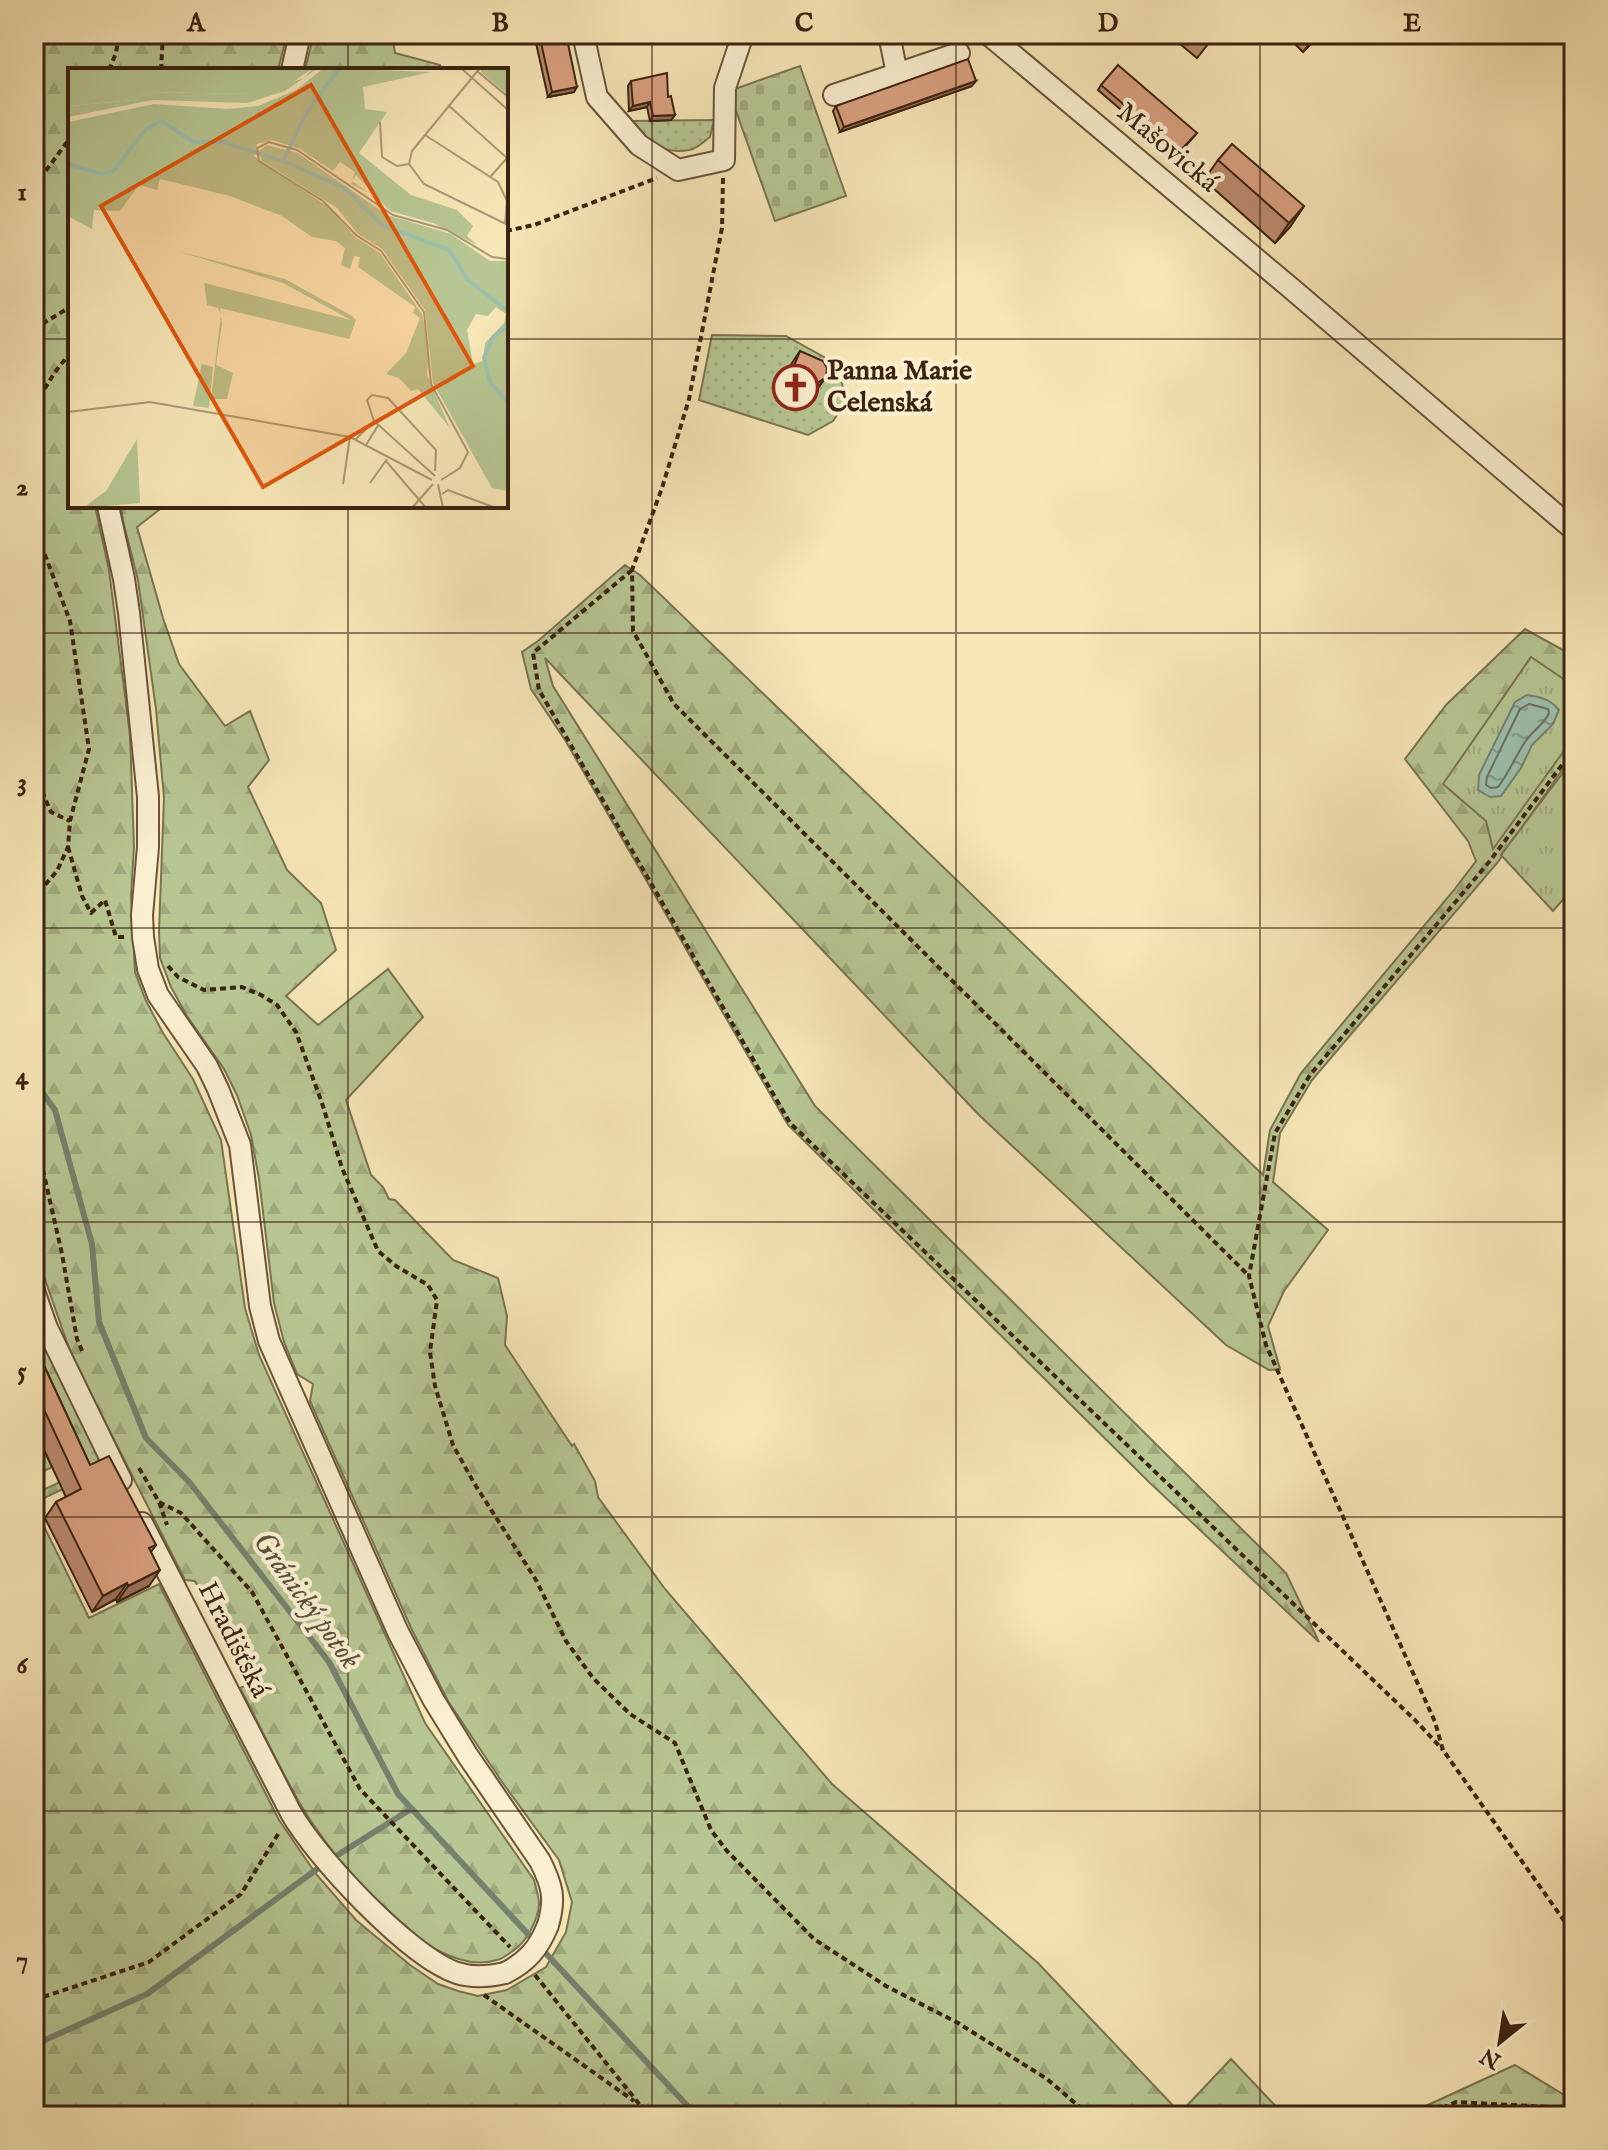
<svg xmlns="http://www.w3.org/2000/svg" width="1608" height="2150" viewBox="0 0 1608 2150" font-family="'IM FELL English',serif">
	<style>
		.grass { fill: url(#grass-dots); stroke: #797451; stroke-width: 2 }
		.forest { fill: url(#forest-firs); stroke: #797451; stroke-width: 2 }
		.cemetery { fill: url(#cemetery-stones); stroke: #797451; stroke-width: 2 }
		.park { fill: url(#park-tufts); stroke: #797451; stroke-width: 2 }
		.water { fill: url(#water-ripples); stroke: #76816f; stroke-width: 2 }
		.lines { fill: none; stroke-linecap: round; stroke-linejoin: round }
		.shore { stroke: #6c725f; stroke-width: 2 }
		.stream { stroke: #76816f; stroke-width: 6 }
		.minor-casing { stroke: #6a543a; stroke-width: 24 }
		.path { stroke: #3b2310; stroke-width: 4; stroke-dasharray: 6 4; stroke-linecap: butt }
		.minor { stroke: #faefd0; stroke-width: 20 }
		.minor-bridge-casing { stroke: #6a543a; stroke-width: 24; stroke-linecap: butt }
		.minor-bridge { stroke: #faefd0; stroke-width: 20 }
		.wall { fill: #bb8a6d; stroke: #3b2310; stroke-width: 2 }
		.shaded-wall { fill: #997059; stroke: #3b2310; stroke-width: 2 }
		.building { fill: #daa07f; stroke: #3b2310; stroke-width: 2 }
		.grid { fill: none; stroke: #3b2310; stroke-width: 2; stroke-opacity: 0.55 }
		.labels { text-anchor: middle; dominant-baseline: central; stroke-width: 8; stroke-linejoin: round; paint-order: stroke }
		.street-label { font-size: 28px; fill: #3b2310; stroke: #faefd0 }
		.poi-label { font-size: 28px; font-weight: bold; fill: #3b2310; stroke: #faefd0; text-anchor: start }
		.water-label { font-size: 30px; font-style: italic; fill: #58523f; stroke: #faefd0 }
		.inset-river { fill: none; stroke: #9dc0ae; stroke-width: 4 }
		.inset-road { fill: none; stroke: #ac9874; stroke-width: 2 }
		.view { fill: #df560c; fill-opacity: 0.15; stroke: #df560c; stroke-width: 4 }
		.inset-edge { fill: none; stroke: #3b2310; stroke-width: 4 }
		.neatline { fill: none; stroke: #3b2310; stroke-width: 3 }
		.grid-label { font-size: 26px; text-anchor: middle; font-weight: bold; fill: #3b2310 }
	</style>
	<defs>
		<pattern id="grass-dots" width="8" height="8" patternUnits="userSpaceOnUse" patternTransform="scale(2)"><rect width="8" height="8" fill="#b7c692"/><path d="M2 2h.1M6 6h.1" fill="none" stroke="#9eaa7d" stroke-width="1.8" stroke-linecap="round"/></pattern>
		<pattern id="forest-firs" width="22" height="20" patternUnits="userSpaceOnUse" patternTransform="scale(2)"><rect width="22" height="20" fill="#b7c692"/><path d="M5 1l3.5 6h-7zM16 11l3.5 6h-7z" fill="#9eaa7d"/></pattern>
		<pattern id="cemetery-stones" width="16" height="16" patternUnits="userSpaceOnUse" patternTransform="scale(2)"><rect width="16" height="16" fill="#b7c692"/><path d="M2 7V4a2 2 0 0 1 4 0v3zM10 15v-3a2 2 0 0 1 4 0v3z" fill="#9eaa7d"/></pattern>
		<pattern id="park-tufts" width="24" height="20" patternUnits="userSpaceOnUse" patternTransform="scale(2)"><rect width="24" height="20" fill="#b7c692"/><path d="M3 7l-1-3M5 7V3M7 7l1-3M15 17l-1-3M17 17v-4M19 17l1-3" fill="none" stroke="#9eaa7d"/></pattern>
		<pattern id="water-ripples" width="26" height="14" patternUnits="userSpaceOnUse" patternTransform="scale(2)"><rect width="26" height="14" fill="#9dc0ae"/><path d="M2 4q2-2 4 0t4 0M15 11q2-2 4 0t4 0" fill="none" stroke="#819c8c"/></pattern>
	</defs>
	<rect width="100%" height="100%" fill="#f7e6b6"/>
	<filter id="stains"><feTurbulence type="fractalNoise" baseFrequency=".0025" numOctaves="4"/><feColorMatrix values="0 0 0 0 .2 0 0 0 0 .09 0 0 0 0 .02 0 0 0 .5 -.17"/></filter>
	<radialGradient id="worn" r=".72"><stop offset=".6" stop-color="#630" stop-opacity="0"/><stop offset="1" stop-color="#630" stop-opacity=".3"/></radialGradient>
	<!-- grass -->
	<path class="grass" d="M 714,120 L 710,137 C 704,141 697,149 689,150 C 663,155 645,140 630,121 Z
		M 712,335 L 786,336 L 838,365 L 846,402 L 833,421 L 808,435 L 699,400 Z"/>
	<!-- forest -->
	<path class="forest" d="M 34,34 L 287,34 L 278,70 L 70,70 L 70,506 L 95,506 L 109,570 L 130,735 L 134,847 L 131,895 L 135,972 L 146,1001 L 163,1033 L 193,1079 L 221,1140 L 245,1308 L 259,1355 L 425,1723 L 534,1880 C 536,1888 539,1897 539,1904 C 538,1921 526,1942 513,1951 C 508,1954 503,1959 497,1960 C 428,1981 333,1858 302,1807 C 279,1768 261,1727 240,1688 L 249,1684 L 195,1581 L 185,1580 L 96,1404 L 69,1348 L 34,1248 Z
		M 314,34 L 392,34 L 395,53 L 440,65 L 441,70 L 305,70 Z
		M 121,506 L 164,506 L 137,527 L 163,618 L 179,664 L 225,726 L 250,711 L 269,760 L 248,787 L 287,870 L 321,903 L 336,950 L 286,996 L 318,1025 L 388,969 L 423,1017 L 346,1100 L 371,1175 L 383,1187 L 389,1199 L 395,1200 L 453,1260 L 498,1278 L 507,1316 L 505,1345 L 572,1446 L 574,1444 L 595,1481 L 598,1497 L 665,1589 L 832,1784 L 1038,1963 L 1180,2113 L 1231,2059 L 1285,2116 L 34,2116 L 34,1506 L 89,1618 L 159,1584 L 279,1820 L 316,1874 L 356,1920 L 410,1965 L 438,1984 L 458,1991 L 478,1996 L 507,1990 L 546,1967 L 566,1932 L 572,1902 L 559,1860 L 502,1782 L 448,1701 L 412,1630 L 310,1401 L 313,1384 L 297,1374 L 284,1342 L 274,1303 L 259,1179 L 251,1135 L 237,1095 L 224,1069 L 187,1016 L 171,987 L 160,958 L 159,931 L 164,798 L 156,709 L 138,580 L 123,521 Z
		M 625,565 L 640,575 L 1263,1175 L 1270,1130 L 1301,1073 L 1454,890 L 1476,861 L 1468,841 L 1405,759 L 1446,705 L 1525,629 L 1574,656 L 1574,753 L 1498,862 L 1312,1080 L 1280,1133 L 1273,1182 L 1328,1230 L 1284,1291 L 1268,1326 L 1280,1369 L 1269,1370 L 1226,1345 L 979,1115 L 545,658 L 553,686 L 815,1106 L 1286,1573 L 1319,1642 L 1149,1482 L 788,1125 L 565,740 L 531,689 L 522,652 L 538,641 Z
		M 41,1331 L 99,1454 L 98,1472 L 34,1503 L 34,1430 L 52,1467 L 36,1475 L 43,1490 L 76,1475 L 34,1356 L 34,1334 Z
		M 1515,2065 L 1574,2101 L 1574,2116 L 1404,2116 Z"/>
	<!-- cemetery -->
	<path class="cemetery" d="M 800,66 L 846,196 L 775,221 L 729,91 Z"/>
	<!-- park -->
	<path class="park" d="M 1531,657 L 1574,686 L 1574,737 L 1493,849 L 1486,821 L 1443,784 Z
		M 1574,758 L 1574,887 L 1553,911 L 1501,855 Z"/>
	<!-- water -->
	<path class="water" d="M 1527,695 C 1541,697 1550,699 1559,710 L 1553,724 L 1532,745 L 1521,768 L 1501,796 L 1490,797 L 1478,790 L 1479,775 L 1515,702 Z"/>
	<g class="lines">
		<!-- shore -->
		<path class="shore" d="M 1529,704 L 1548,709 L 1549,713 C 1544,725 1532,731 1525,742 C 1515,757 1509,773 1498,787 L 1491,788 L 1486,785 L 1487,777 L 1520,709 Z"/>
		<!-- stream -->
		<path class="stream" d="M 34,1081 L 55,1110 L 92,1244 L 99,1322 L 146,1438 L 190,1483 L 329,1662 L 398,1794 L 695,2114 L 701,2116
			M 34,2045 L 147,1994 L 328,1861 L 411,1809"/>
		<defs>
			<path id="minor" d="M 583,34 L 597,97 L 639,145 L 678,170 L 724,160 L 725,88 L 743,34
				M 889,34 L 897,74
				M 988,34 L 1292,289 L 1574,530
				M 292,70 L 300,34
				M 834,95 L 959,53
				M 108,506 L 124,579 L 129,613 L 148,797 L 148,847 L 142,915 L 143,937 L 148,969 L 158,995 L 207,1066 L 218,1089 L 240,1145 L 260,1306 L 269,1341 L 398,1632 L 433,1699 L 468,1756 L 540,1861 C 552,1885 556,1898 548,1925
				M 34,1291 L 47,1328 L 121,1480
				M 142,1523 L 291,1813 C 316,1857 409,1957 457,1973 C 473,1978 488,1977 505,1973"/>
		</defs>
		<!-- minor casing -->
		<use href="#minor" class="minor-casing"/>
		<!-- path -->
		<path class="path" d="M 109,70 L 116,53 L 119,34
			M 161,70 L 163,34
			M 723,178 L 722,228 L 689,399 L 662,488 L 632,570 L 633,631 L 674,704 L 1249,1276
			M 34,187 L 70,138
			M 506,231 L 534,225 L 657,178
			M 34,329 L 70,307
			M 34,406 L 55,372 L 70,353
			M 34,526 L 70,621 L 89,749 L 70,821 L 68,847 L 57,871 L 45,885 L 34,883
			M 632,570 L 533,653 L 539,690 L 790,1123 L 1415,1720 L 1443,1750
			M 1574,749 L 1489,862 L 1310,1075 L 1275,1133 L 1249,1276 L 1266,1345 L 1435,1722 L 1443,1750 L 1565,1922 L 1574,1930
			M 34,773 L 51,812 L 70,821
			M 68,847 L 82,896 L 91,913 L 105,900 L 116,937 L 125,937
			M 168,966 L 178,977 L 204,990 L 242,987 L 261,995 L 277,1005 L 296,1032 L 322,1103 L 342,1168 L 378,1251 L 396,1266 L 428,1285 L 437,1300 L 430,1352 L 435,1386 L 453,1445 L 474,1483 L 536,1580 L 566,1641 L 593,1678 L 630,1714 L 675,1743 L 711,1830 L 727,1851 L 814,1939 L 886,1986 L 958,2023 L 1047,2079 L 1090,2116
			M 34,1141 L 38,1148 L 62,1254 L 77,1339 L 83,1353
			M 139,1468 L 159,1502 L 167,1525
			M 159,1502 L 181,1513 L 252,1592 L 360,1789 L 510,1947
			M 535,1975 L 640,2105
			M 484,1995 L 634,2101
			M 34,2000 L 149,1962 L 241,1894 L 280,1831
			M 641,2106 L 656,2116
			M 1424,2116 L 1456,2102 L 1567,2108 L 1574,2112"/>
		<!-- minor -->
		<use href="#minor" class="minor"/>
		<defs>
			<path id="minor-bridge" d="M 505,1973 C 527,1962 539,1948 548,1925"/>
		</defs>
		<!-- minor-bridge casing -->
		<use href="#minor-bridge" class="minor-bridge-casing"/>
		<!-- minor-bridge -->
		<use href="#minor-bridge" class="minor-bridge"/>
	</g>
	<!-- wall -->
	<path class="wall" d="M 534,34 L 566,34 L 574,92 L 548,97 Z
		M 1168,34 L 1216,34 L 1197,58 Z
		M 1285,34 L 1320,34 L 1303,52 Z
		M 631,81 L 668,97 L 675,115 L 671,120 L 650,121 L 647,107 L 629,111 L 628,86 Z
		M 1101,85 L 1197,133 L 1176,157 L 1098,90 Z
		M 972,86 L 840,132 L 833,111 L 836,106 Z
		M 1218,160 L 1304,206 L 1290,227 L 1275,243 L 1204,180 Z
		M 800,351 L 826,377 L 811,397 L 804,402 L 798,402 L 777,393 L 786,372 Z
		M 34,1344 L 90,1465 L 156,1545 L 151,1552 L 149,1586 L 117,1602 L 116,1599 L 92,1612 L 45,1518 L 56,1502 L 66,1497 L 34,1428 Z"/>
	<!-- shaded-wall -->
	<path class="shaded-wall" d="M 1318,34 L 1320,34 L 1303,52 L 1311,42 Z
		M 976,81 L 972,86 L 840,132 L 844,127 Z
		M 577,87 L 574,92 L 548,97 L 552,92 Z
		M 650,102 L 647,107 L 629,111 L 633,106 Z
		M 675,115 L 671,120 L 650,121 L 653,116 Z
		M 1304,206 L 1290,227 L 1275,243 L 1289,223 Z
		M 791,373 L 826,377 L 811,397 L 804,402 L 798,402 L 777,393 Z
		M 160,1570 L 149,1586 L 117,1602 L 128,1586 Z
		M 127,1583 L 116,1599 L 92,1612 L 103,1596 Z"/>
	<!-- building -->
	<path class="building" d="M 539,34 L 566,34 L 577,87 L 552,92 Z
		M 1192,34 L 1215,34 L 1206,45 Z
		M 1303,34 L 1318,34 L 1311,42 Z
		M 968,59 L 976,81 L 844,127 L 836,106 Z
		M 1118,65 L 1197,133 L 1179,152 L 1101,85 Z
		M 667,73 L 668,97 L 671,96 L 675,115 L 653,116 L 650,102 L 633,106 L 631,81 Z
		M 1232,144 L 1304,206 L 1289,223 L 1218,160 Z
		M 800,351 L 823,361 L 827,368 L 826,377 L 819,382 L 812,381 L 791,373 Z
		M 34,1344 L 90,1465 L 109,1456 L 156,1545 L 149,1548 L 160,1570 L 128,1586 L 127,1583 L 103,1596 L 56,1502 L 81,1489 L 34,1388 Z"/>
	<!-- grid -->
	<path class="grid" d="M 348,34 L 348,70M 652,34 L 652,2116M 956,34 L 956,2116M 1260,34 L 1260,2116M 34,339 L 70,339M 506,339 L 1574,339M 348,506 L 348,2116M 34,633 L 1574,633M 34,928 L 1574,928M 34,1222 L 1574,1222M 34,1517 L 1574,1517M 34,1811 L 1574,1811"/>
	<!-- icons -->
	<defs>
		<symbol id="church-ring" viewBox="-11 -11 22 22"><circle r="9.5" fill="#faefd0" stroke="#8f2418" stroke-width="1.5"/><path d="M-1.2-6h2.4v3.5h3.3v2.4h-3.3V6h-2.4V-.1h-3.3v-2.4h3.3Z" fill="#8f2418"/></symbol>
	</defs>
	<g fill-rule="evenodd">
		<use href="#church-ring" x="770" y="362" width="51" height="51"/>
	</g>
	<g class="labels">
		<!-- street labels -->
		<g class="street-label">
			<text transform="translate(1167 148) rotate(40)">Mašovická</text>
			<text transform="translate(233 1640) rotate(63)">Hradišťská</text>
		</g>
		<!-- poi labels -->
		<g class="poi-label">
			<text x="827" y="371">Panna Marie<tspan x="827" dy="32">Celenská</tspan></text>
		</g>
		<!-- water labels -->
		<g class="water-label">
			<text transform="translate(306 1601) rotate(54)">Gránický potok</text>
		</g>
	</g>
	<!-- overview -->
	<g transform="translate(68 68)">
		<rect width="440" height="440" fill="#f7e6b6"/>
		<path d="M 414,0 L 440,0 L 440,28 L 413,4 Z" fill="#b7c692"/>
		<path d="M 245,0 L 250,0 L 217,23 L 179,35 L 85,32 L 0,49 L 0,38 L 66,32 L 80,24 L 184,26 L 236,10 ZM 256,0 L 363,4 L 295,19 L 297,41 L 319,44 L 291,85 L 343,127 L 389,142 L 405,158 L 399,168 L 409,177 L 365,155 L 322,143 L 288,107 L 284,113 L 301,125 L 283,116 L 287,104 L 272,94 L 265,103 L 232,81 L 204,72 L 189,76 L 186,88 L 259,138 L 287,169 L 312,185 L 354,246 L 361,278 L 359,307 L 382,360 L 350,321 L 343,323 L 331,310 L 318,306 L 338,285 L 352,250 L 345,245 L 347,239 L 290,199 L 292,189 L 286,188 L 282,201 L 273,197 L 277,180 L 268,173 L 244,169 L 214,148 L 162,128 L 92,111 L 89,122 L 71,117 L 52,143 L 26,142 L 24,161 L 0,148 L 0,54 L 86,36 L 159,41 L 190,38 L 228,22 ZM 199,77 L 230,85 L 319,147 L 383,166 L 422,193 L 440,193 L 440,423 L 424,420 L 365,315 L 357,242 L 314,181 L 290,166 L 269,140 L 194,93 L 191,83 ZM 428,239 L 438,246 L 436,255 L 417,275 L 415,293 L 405,296 L 399,262 L 408,246 L 420,248 ZM 109,183 L 217,211 L 284,248 L 288,252 L 281,271 L 152,240 L 154,256 L 148,297 L 165,305 L 159,331 L 143,331 L 153,247 L 150,240 L 139,237 L 136,215 L 283,252 L 215,215 Z" fill="#b7c692" fill-rule="evenodd"/>
		<path d="M 134,296 L 145,299 L 141,340 L 125,338 Z" fill="#b7c692"/>
		<path d="M 0,0 L 245,0 L 216,20 L 184,26 L 80,24 L 66,32 L 0,38 ZM 69,371 L 72,435 L 15,440 L 38,423 Z" fill="#b7c692"/>
		<path class="inset-river" d="M 216,91 L 236,49 L 271,0M 0,96 L 33,106 L 45,103 L 78,61 L 93,53 L 126,74 L 155,74 L 218,94 L 278,121 L 314,157 L 381,182 L 400,212 L 440,243M 440,256 L 424,271 L 416,290 L 422,314 L 440,334"/>
		<path class="inset-road" d="M 393,0 L 440,42M 412,0 L 344,83 L 341,96 L 356,116 L 440,157M 409,3 L 440,29M 380,37 L 440,91M 312,54 L 314,89 L 329,98 L 341,96M 357,67 L 430,114 L 439,133 L 437,156M 423,108 L 440,89M 0,344 L 82,334 L 282,369 L 364,412M 287,372 L 306,353M 298,377 L 311,356M 318,393 L 358,440M 367,403 L 368,382 L 320,330 L 304,327 L 299,332 L 306,353 L 367,408M 373,412 L 392,400 L 400,384 L 363,316 L 356,244 L 313,183 L 288,167 L 255,133 L 191,93 L 189,80 L 201,74 L 229,82 L 325,147 L 379,162 L 424,189 L 440,191M 302,415 L 319,391M 275,416 L 282,369M 370,416 L 375,440M 374,426 L 380,422 L 428,440M 344,440 L 365,416"/>
		<path class="view" d="M 243,17 L 405,298 L 195,419 L 33,138 Z"/>
		<rect width="440" height="440" class="inset-edge"/>
	</g>
	<!-- margin -->
	<rect width="1608" height="2150" fill="none" stroke="#f7e6b6" stroke-width="88"/>
	<!-- north arrow -->
	<g transform="translate(1500 2042) rotate(210)" stroke="#faefd0" stroke-width="6" paint-order="stroke">
	<path d="M0-6L14 30L0 20L-14 30Z" fill="#3b2310"/>
	<text y="-12" font-size="22" font-weight="bold" text-anchor="middle" fill="#3b2310">N</text>
	</g>
	<rect x="44" y="44" width="1520" height="2062" class="neatline"/>
	<g class="grid-label">
		<text x="196" y="31">A</text>
		<text x="500" y="31">B</text>
		<text x="804" y="31">C</text>
		<text x="1108" y="31">D</text>
		<text x="1412" y="31">E</text>
		<text x="22" y="200">1</text>
		<text x="22" y="495">2</text>
		<text x="22" y="790">3</text>
		<text x="22" y="1084">4</text>
		<text x="22" y="1379">5</text>
		<text x="22" y="1673">6</text>
		<text x="22" y="1968">7</text>
	</g>
	<rect width="100%" height="100%" filter="url(#stains)"/>
	<rect width="100%" height="100%" fill="url(#worn)"/>
</svg>
